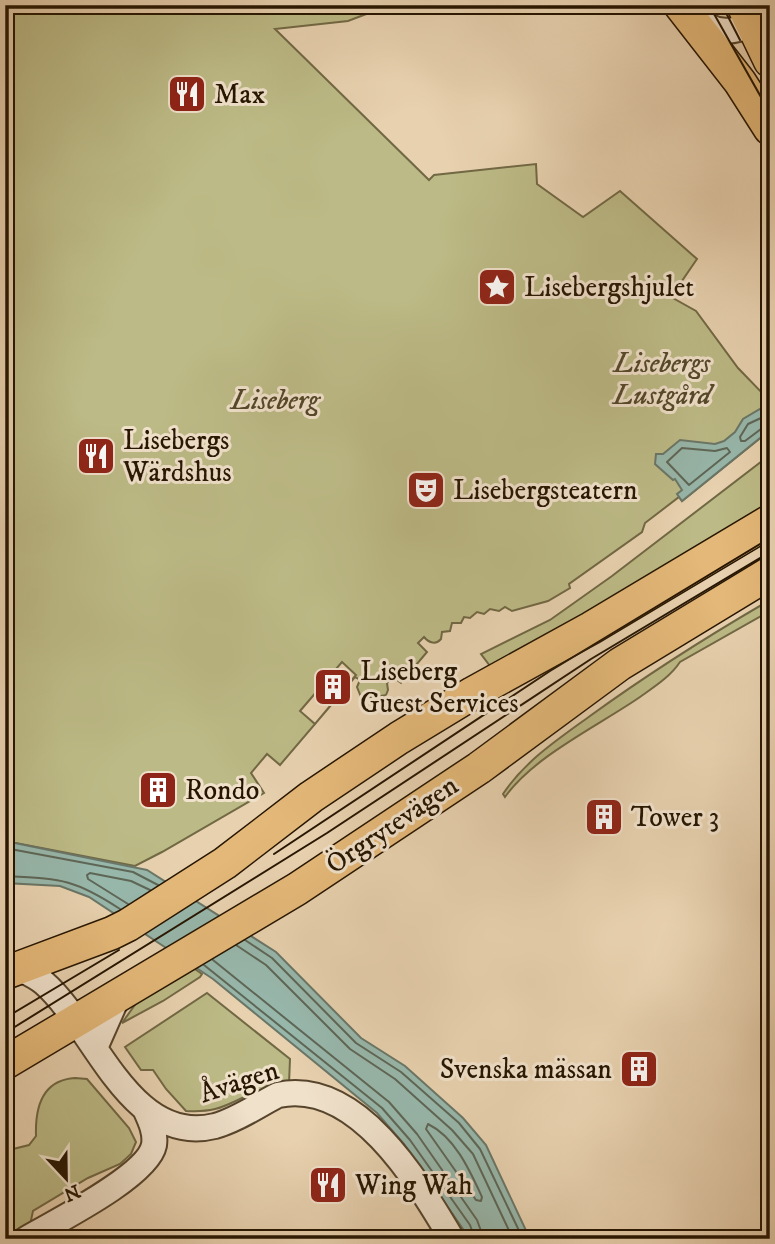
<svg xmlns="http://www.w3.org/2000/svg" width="775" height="1244" viewBox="0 0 775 1244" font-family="'IM FELL DW Pica',serif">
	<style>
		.green { fill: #bcba86; stroke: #716844; stroke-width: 2; fill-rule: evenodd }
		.water { fill: #97b7ab; stroke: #6a7667; stroke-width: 2 }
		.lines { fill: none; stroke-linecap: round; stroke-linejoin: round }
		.shore { stroke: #5e6656; stroke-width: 2 }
		.minor-casing { stroke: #56442c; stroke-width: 28 }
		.major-casing { stroke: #261501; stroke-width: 35 }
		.minor { stroke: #f0e1cb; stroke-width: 24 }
		.major { stroke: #e4b878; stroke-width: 32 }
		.tram { stroke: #261501; stroke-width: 2 }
		.labels { text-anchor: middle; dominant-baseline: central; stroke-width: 6; stroke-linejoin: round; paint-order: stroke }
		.poi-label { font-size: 28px; fill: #261501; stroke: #f0e1cb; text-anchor: start }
		.park-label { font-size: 28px; font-style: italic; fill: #534729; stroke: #f0e1cb }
		.street-label { font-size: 28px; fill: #261501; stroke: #f0e1cb }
	</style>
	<rect width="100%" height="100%" fill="#e8d1af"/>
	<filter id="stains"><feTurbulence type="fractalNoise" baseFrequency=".00286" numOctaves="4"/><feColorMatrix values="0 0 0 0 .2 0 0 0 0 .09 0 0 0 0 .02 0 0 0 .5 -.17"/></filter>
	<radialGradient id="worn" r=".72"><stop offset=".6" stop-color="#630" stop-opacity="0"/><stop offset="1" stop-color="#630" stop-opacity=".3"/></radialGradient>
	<!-- green -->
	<path class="green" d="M 5,5 L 390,5 L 348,21 L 275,29 L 429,180 L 434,175 L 536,164 L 537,184 L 583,217 L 620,191 L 697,259 L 671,297 L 696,311 L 738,368 L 770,401 L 770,430 L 682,501 L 679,497 L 645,523 L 642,532 L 569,584 L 570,588 L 548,601 L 512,611 L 505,607 L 499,611 L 490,609 L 484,614 L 477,612 L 470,618 L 464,617 L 461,623 L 452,623 L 450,631 L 442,632 L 441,639 C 436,645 429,643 424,637 L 418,643 L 427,652 L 401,683 L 393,677 L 387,683 L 388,690 L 386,695 C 383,696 364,698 361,697 L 357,687 L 360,680 L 355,677 L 280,765 L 267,754 L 251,773 L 264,793 L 162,852 L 135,866 L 5,841 ZM 342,662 L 356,675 L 315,724 L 300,711 Z
		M 770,455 L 770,506 L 679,565 L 490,666 L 481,654 L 550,620 L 612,576 Z
		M 770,600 L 770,611 L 680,662 C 670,677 654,687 640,697 C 598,726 534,756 505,797 L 503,794 C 525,761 557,740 590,716 C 648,674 708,636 770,600 Z
		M 192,967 L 202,974 L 200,977 L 163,1001 L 122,1023 L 137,1002 Z
		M 207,993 L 290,1059 L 289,1084 C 278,1087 266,1088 256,1092 C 226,1104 220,1113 186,1111 L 166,1089 L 153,1070 L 141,1070 L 125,1047 Z
		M 75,1078 L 87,1079 L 129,1128 L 136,1142 L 131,1154 L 120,1164 L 88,1178 L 33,1211 L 30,1225 L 5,1234 L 5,1151 L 29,1145 L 36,1136 C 35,1107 42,1080 75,1078 Z"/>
	<!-- water -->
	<path class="water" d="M 760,409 L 770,416 L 770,430 L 682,501 L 677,494 L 682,490 L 675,479 L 673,480 L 655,464 L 656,454 L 663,454 L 680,440 L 715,444 L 724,441 L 735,432 L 743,419 Z
		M 5,841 L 147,870 L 276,952 L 361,1038 L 405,1066 L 463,1118 L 486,1145 L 530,1239 L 470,1239 L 404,1144 L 377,1113 L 213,979 L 89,897 L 60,886 L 5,883 Z"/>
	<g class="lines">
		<!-- shore -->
		<path class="shore" d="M 761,418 L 765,422 L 765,426 L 745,441 L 741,441 L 740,437 L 748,424 Z
			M 682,448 L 715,451 L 727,448 L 730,452 L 689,485 L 667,462 Z
			M 5,848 L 133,872 L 158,885
			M 5,876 C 60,879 73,878 120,909
			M 128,904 L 88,879 L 87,875 L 90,873 L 131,881 L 150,890
			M 245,940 L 272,958 L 356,1043 L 401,1072 L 459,1123 L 480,1149 L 523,1239
			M 236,945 L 266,965 L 350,1049 L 395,1079 L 452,1130 L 473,1154 L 513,1239
			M 213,960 L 389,1102 L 417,1134 L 477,1220 L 484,1239
			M 204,965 L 382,1108 L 410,1140 L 470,1225 L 475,1239
			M 428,1124 C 455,1137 470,1171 482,1197 L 481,1201 L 476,1200 L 426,1129 Z"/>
		<defs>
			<path id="minor" d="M 694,12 C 714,43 743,29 770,17
				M 16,967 C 26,972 36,976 44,983 C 94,1026 130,1147 215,1126 C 237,1120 258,1105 278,1095 C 357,1078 418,1182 452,1239
				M 95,1048 L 118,996
				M 26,1239 C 55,1222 148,1176 154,1145 C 156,1132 150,1120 145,1109"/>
			<path id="major" d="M 680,5 L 740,82 L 770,129
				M 743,5 L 770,61
				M 5,973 L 112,933 L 128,925 L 225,863 L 311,797 L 399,738 L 473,693 L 591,628 L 770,521
				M 5,1063 L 297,889 L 479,768 L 620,664 L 770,573"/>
		</defs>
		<!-- minor casing -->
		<use href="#minor" class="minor-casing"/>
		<!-- major casing -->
		<use href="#major" class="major-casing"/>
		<!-- minor -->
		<use href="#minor" class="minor"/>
		<!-- major -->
		<use href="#major" class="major"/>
		<!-- tram -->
		<path class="tram" d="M 709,5 L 770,113
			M 722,5 L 740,40
			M 274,854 L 550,671 L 770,538
			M 5,1018 L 119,950
			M 5,1033 L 327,833 L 591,659 L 770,552"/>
	</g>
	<!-- icons -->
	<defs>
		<symbol id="restaurant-square" viewBox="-11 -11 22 22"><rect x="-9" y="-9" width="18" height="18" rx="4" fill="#8f2418" stroke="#f0e1cb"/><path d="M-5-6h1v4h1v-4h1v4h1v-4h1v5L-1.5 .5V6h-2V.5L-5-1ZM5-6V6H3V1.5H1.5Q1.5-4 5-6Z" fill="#fff"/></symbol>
		<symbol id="sight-square" viewBox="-11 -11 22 22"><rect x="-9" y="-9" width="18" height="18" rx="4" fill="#8f2418" stroke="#f0e1cb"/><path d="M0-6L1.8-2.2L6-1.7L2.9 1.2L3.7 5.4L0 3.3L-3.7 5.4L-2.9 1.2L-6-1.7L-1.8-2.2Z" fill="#fff"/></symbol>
		<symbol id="theatre-square" viewBox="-11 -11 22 22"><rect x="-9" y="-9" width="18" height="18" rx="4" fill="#8f2418" stroke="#f0e1cb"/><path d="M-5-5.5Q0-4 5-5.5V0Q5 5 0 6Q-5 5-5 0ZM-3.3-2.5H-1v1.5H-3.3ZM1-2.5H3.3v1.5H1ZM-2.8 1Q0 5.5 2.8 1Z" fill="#fff"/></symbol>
		<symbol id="building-square" viewBox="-11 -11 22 22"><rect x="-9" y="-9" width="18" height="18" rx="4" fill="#8f2418" stroke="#f0e1cb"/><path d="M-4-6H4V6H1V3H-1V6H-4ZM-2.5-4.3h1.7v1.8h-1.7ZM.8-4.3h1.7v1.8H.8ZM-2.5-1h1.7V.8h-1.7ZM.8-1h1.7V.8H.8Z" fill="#fff"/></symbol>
	</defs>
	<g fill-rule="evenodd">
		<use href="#restaurant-square" x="165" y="72" width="44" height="44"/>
		<use href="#sight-square" x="475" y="265" width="44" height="44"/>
		<use href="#restaurant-square" x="74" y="434" width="44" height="44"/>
		<use href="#theatre-square" x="404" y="468" width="44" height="44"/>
		<use href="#building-square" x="311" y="665" width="44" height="44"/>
		<use href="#building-square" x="136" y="768" width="44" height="44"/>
		<use href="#building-square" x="582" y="795" width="44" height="44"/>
		<use href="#building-square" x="617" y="1047" width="44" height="44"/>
		<use href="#restaurant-square" x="306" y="1163" width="44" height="44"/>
	</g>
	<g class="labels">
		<!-- poi labels -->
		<g class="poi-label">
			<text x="214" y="94">Max</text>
			<text x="524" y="287">Lisebergshjulet</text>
			<text x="123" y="440">Lisebergs<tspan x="123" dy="32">Wärdshus</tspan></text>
			<text x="453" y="490">Lisebergsteatern</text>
			<text x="360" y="671">Liseberg<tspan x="360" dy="32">Guest Services</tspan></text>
			<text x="185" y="790">Rondo</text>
			<text x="631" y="817">Tower 3</text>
			<text x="612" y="1069" text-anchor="end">Svenska mässan</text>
			<text x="355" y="1185">Wing Wah</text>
		</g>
		<!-- park labels -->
		<g class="park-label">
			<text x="662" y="363">Lisebergs<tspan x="662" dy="32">Lustgård</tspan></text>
			<text x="275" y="400">Liseberg</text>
		</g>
		<!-- street labels -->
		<g class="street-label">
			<text transform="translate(392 825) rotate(-34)">Örgrytevägen</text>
			<text transform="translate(239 1082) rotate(-18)">Åvägen</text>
		</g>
	</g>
	<!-- margin -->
	<rect width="775" height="1244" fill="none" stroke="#e8d1af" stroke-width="28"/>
	<rect x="7" y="7" width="761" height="1230" fill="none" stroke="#261501" stroke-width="3.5"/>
	<rect x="14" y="14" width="747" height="1216" fill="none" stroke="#261501" stroke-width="2"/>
	<!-- north arrow -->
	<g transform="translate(66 1178) rotate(158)" stroke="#f0e1cb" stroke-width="5" paint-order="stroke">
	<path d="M0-5L12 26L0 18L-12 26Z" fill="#261501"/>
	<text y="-10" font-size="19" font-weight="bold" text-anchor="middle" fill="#261501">N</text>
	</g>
	<rect width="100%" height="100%" filter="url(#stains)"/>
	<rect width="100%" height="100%" fill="url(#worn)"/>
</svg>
